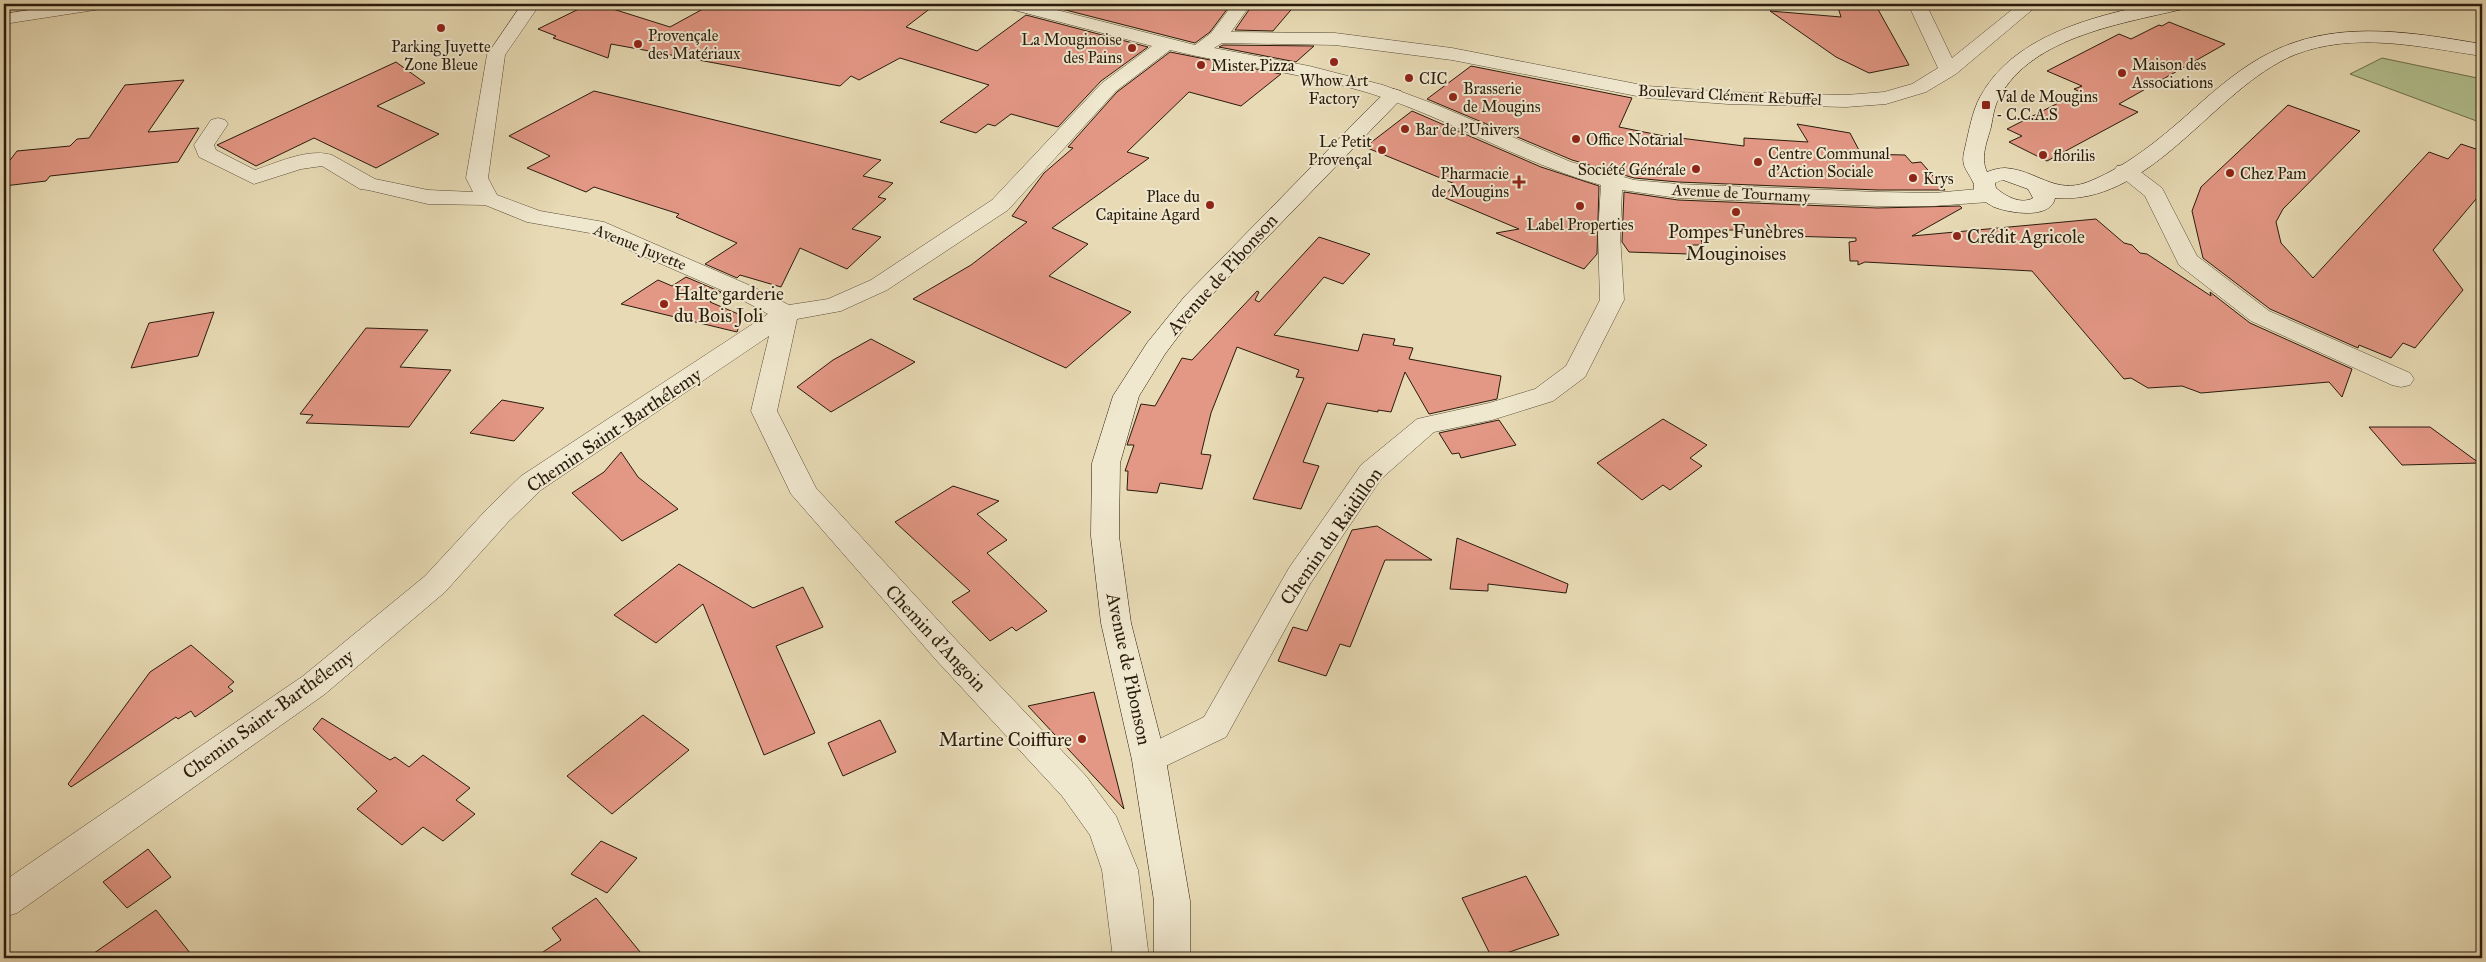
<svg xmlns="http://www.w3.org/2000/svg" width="2486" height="962" viewBox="0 0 2486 962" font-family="'IM FELL Great Primer',serif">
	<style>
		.green { fill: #b2c08f; stroke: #6e6e4e }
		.building { fill: #e39785; stroke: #291b0c }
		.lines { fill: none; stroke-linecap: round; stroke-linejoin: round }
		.street-casing { stroke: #584b36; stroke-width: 1 }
		.secondary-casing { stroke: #291b0c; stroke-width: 1 }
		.street { fill: #efe7ce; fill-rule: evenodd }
		.secondary { fill: #efe7ce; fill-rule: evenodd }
		.poi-dot { fill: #8f2418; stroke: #efe7ce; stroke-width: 2 }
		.labels { text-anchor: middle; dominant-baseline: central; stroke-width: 4; stroke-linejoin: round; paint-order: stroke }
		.far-poi-label { font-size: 16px; fill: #291b0c; stroke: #efe7ce; text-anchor: start }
		.far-street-label { font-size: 16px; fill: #291b0c; stroke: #efe7ce }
		.poi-label { font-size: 19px; fill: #291b0c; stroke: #efe7ce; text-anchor: start }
		.street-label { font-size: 19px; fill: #291b0c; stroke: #efe7ce }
	</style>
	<rect width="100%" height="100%" fill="#e7dab4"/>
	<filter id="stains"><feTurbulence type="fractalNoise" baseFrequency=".004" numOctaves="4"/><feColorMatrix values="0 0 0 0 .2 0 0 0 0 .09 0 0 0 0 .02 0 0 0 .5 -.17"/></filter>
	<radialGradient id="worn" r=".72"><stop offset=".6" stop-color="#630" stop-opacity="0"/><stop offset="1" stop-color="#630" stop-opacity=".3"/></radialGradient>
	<!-- green -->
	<path class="green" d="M 2382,58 L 2482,79 L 2482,123 L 2350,74 Z"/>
	<!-- building -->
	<path class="building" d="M 589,4 L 597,4 L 670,27 L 712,4 L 936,4 L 906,27 L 977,51 L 1026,15 L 1148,47 L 1101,81 L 1058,127 L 1011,114 L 995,126 L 988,124 L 976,133 L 940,122 L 989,85 L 900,58 L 859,80 L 851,76 L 840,86 L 611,44 L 608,58 L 553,38 L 556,36 L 538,29 Z
		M 1042,4 L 1231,4 L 1210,32 L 1195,43 Z
		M 1253,4 L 1296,4 L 1273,31 L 1235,30 Z
		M 1837,4 L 1875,4 L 1909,65 L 1869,73 L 1836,57 L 1770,11 L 1841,17 Z
		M 2169,22 L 2225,44 L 2119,104 L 2138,112 L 2047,161 L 2009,142 L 2022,136 L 2007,129 L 2080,92 L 2074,89 L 2082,86 L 2047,71 L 2119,34 L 2131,39 L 2159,25 L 2162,26 Z
		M 1223,45 L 1314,46 L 1296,62 L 1219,47 Z
		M 1170,52 L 1281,74 L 1241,106 L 1189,92 L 1127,152 L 1149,158 L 1052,228 L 1088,244 L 1049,276 L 1131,312 L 1066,368 L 913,299 L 971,265 L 1027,222 L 1012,216 L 1044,173 L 1073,148 L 1068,147 L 1117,92 Z
		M 396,62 L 425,83 L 377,106 L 439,134 L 376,168 L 314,138 L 256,166 L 217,145 Z
		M 1471,66 L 1632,98 L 1619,127 L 1664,136 L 1744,146 L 1744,138 L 1808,142 L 1797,124 L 1850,133 L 1861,154 L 1905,155 L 1912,163 L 1921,162 L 1945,190 L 1878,190 L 1678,182 L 1634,178 L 1572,160 L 1427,99 Z
		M 184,80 L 148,132 L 199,128 L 178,162 L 50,176 L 46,181 L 4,186 L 4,168 L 17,151 L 70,146 L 77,139 L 89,138 L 125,85 Z
		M 594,91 L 881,160 L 863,176 L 893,183 L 878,197 L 886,199 L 852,229 L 881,237 L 847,269 L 800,248 L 781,287 L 740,275 L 737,278 L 705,264 L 737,243 L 676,217 L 679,214 L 594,187 L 586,192 L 527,168 L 550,156 L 509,136 Z
		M 2288,105 L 2360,131 L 2283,209 L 2276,222 L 2281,243 L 2313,278 L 2429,152 L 2448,159 L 2461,144 L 2482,151 L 2482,192 L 2433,250 L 2463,290 L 2415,348 L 2403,343 L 2391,358 L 2359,345 L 2358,348 L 2270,309 L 2203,258 L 2192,211 L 2201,187 Z
		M 1412,111 L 1541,167 L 1599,186 L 1597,254 L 1584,269 L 1496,233 L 1519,229 L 1443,197 L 1455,184 L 1365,147 Z
		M 1624,192 L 1678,200 L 1878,208 L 1960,206 L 1962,208 L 1912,236 L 2096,219 L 2124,243 L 2132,245 L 2140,253 L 2147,254 L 2211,296 L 2210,292 L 2250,323 L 2352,369 L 2342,397 L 2329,382 L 2201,393 L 2182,386 L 2148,388 L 2131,378 L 2124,379 L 2032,271 L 1865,262 L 1858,265 L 1858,261 L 1850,261 L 1849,242 L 1856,241 L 1856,238 L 1787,236 L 1786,230 L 1700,230 L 1702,245 L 1688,245 L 1689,254 L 1629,252 L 1622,242 Z
		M 1319,237 L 1370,254 L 1343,284 L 1324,277 L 1274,335 L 1358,351 L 1363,334 L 1395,339 L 1393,345 L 1413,348 L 1409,359 L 1501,376 L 1497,399 L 1429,414 L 1405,372 L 1391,412 L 1378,410 L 1378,412 L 1327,403 L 1303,462 L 1319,466 L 1301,509 L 1253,499 L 1304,378 L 1296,377 L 1299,370 L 1237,347 L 1211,413 L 1201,454 L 1211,455 L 1202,489 L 1160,483 L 1157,493 L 1127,490 L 1128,471 L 1125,471 L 1134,445 L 1127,445 L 1141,404 L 1155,406 L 1182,358 L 1192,360 L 1257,291 L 1259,292 L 1255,300 L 1259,302 Z
		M 686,277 L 721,292 L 710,302 L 743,316 L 737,332 L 621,304 L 658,280 L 672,286 Z
		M 214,312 L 198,356 L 131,368 L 149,323 Z
		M 366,328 L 428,330 L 400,367 L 451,370 L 409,427 L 306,423 L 313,415 L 300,414 Z
		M 871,339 L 915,362 L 831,412 L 797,387 L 833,360 Z
		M 502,400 L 544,408 L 514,441 L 470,433 Z
		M 1663,419 L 1707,445 L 1690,458 L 1702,466 L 1670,490 L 1663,485 L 1642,500 L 1597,463 Z
		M 1499,420 L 1516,445 L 1461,458 L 1459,453 L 1452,454 L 1439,433 Z
		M 2369,427 L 2430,427 L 2479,463 L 2402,465 Z
		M 621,452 L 638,477 L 678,509 L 622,541 L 572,493 L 604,472 Z
		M 953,486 L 999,501 L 977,514 L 1007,540 L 987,553 L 1047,611 L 1016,631 L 1012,627 L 990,641 L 952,602 L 970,591 L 895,522 Z
		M 1377,526 L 1432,560 L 1385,560 L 1350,647 L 1340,644 L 1326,676 L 1278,661 L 1293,627 L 1307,631 L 1352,530 Z
		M 1457,538 L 1568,584 L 1566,593 L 1488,584 L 1488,591 L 1450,589 Z
		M 679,564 L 753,608 L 803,587 L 823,627 L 776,646 L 815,733 L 764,755 L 703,604 L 656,643 L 614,615 Z
		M 191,645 L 234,682 L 228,687 L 233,691 L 195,717 L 191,711 L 178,719 L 176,717 L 71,787 L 68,784 L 150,672 Z
		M 1094,692 L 1124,809 L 1028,706 Z
		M 643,715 L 689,750 L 612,814 L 567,776 Z
		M 322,718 L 390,760 L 395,757 L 409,767 L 423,755 L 470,788 L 456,800 L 475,814 L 443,841 L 423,827 L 402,845 L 357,809 L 377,791 L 313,729 Z
		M 880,720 L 896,752 L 843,776 L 828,743 Z
		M 601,841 L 637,858 L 607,893 L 571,874 Z
		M 148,849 L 171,877 L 127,908 L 103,882 Z
		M 1526,876 L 1559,935 L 1492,958 L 1462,898 Z
		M 596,898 L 645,958 L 534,958 L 561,940 L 552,928 Z
		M 156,910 L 194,958 L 87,958 Z"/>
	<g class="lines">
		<defs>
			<path id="street" d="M 68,4 L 110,4 L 107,8 L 101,9 L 4,24 L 4,14 Z
				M 522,4 L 540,4 L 505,55 L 488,178 L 497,195 L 540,211 L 604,222 L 751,286 L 789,305 L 828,299 L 871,280 L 992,200 L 1102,83 L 1152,46 L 1006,8 L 1003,4 L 1033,4 L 1195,45 L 1211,33 L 1233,4 L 1251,4 L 1231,32 L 1335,33 L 1452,48 L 1647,86 L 1728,92 L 1846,95 L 1884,92 L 1912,84 L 1938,68 L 1908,4 L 1926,4 L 1952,58 L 2019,4 L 2039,4 L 1956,74 L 1926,92 L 1886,104 L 1846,107 L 1728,104 L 1647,98 L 1452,60 L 1335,45 L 1222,43 L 1214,48 L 1309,66 L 1383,85 L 1437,105 L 1571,162 L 1634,180 L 1678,184 L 1878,192 L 1934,193 L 1989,188 L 1997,190 L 2000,195 L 1997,200 L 1989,202 L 1934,206 L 1878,206 L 1678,198 L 1622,190 L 1620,234 L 1624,300 L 1585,377 L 1553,401 L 1492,420 L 1434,432 L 1381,479 L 1310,584 L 1226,737 L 1149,774 L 1137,770 L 1132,760 L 1137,750 L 1204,717 L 1289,568 L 1361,465 L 1417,419 L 1489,403 L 1535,389 L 1566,366 L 1600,300 L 1598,234 L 1601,185 C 1520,163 1449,118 1369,93 C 1304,73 1236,66 1170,50 L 1116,91 L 1008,210 L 887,290 L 841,311 L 797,319 L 777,411 L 816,488 L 959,643 L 1086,776 L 1116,816 L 1138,870 L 1149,958 L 1113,958 L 1102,870 L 1090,835 L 1062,796 L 937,661 L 791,494 L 751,411 L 769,336 L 541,490 L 508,522 L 445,592 L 325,694 L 17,913 L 4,917 L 4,881 L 303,676 L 425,576 L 488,508 L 521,476 L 768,314 L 735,296 L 590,233 L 527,222 L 485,205 L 428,204 L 368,190 L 360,189 L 322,166 L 301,169 L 254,184 L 199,157 L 194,145 L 211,120 L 218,118 L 225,120 L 228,124 L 214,145 L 216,150 L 255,170 C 279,162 308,148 332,155 L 375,179 L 428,190 L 473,192 L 466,178 L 487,55 Z
				M 2125,165 L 2133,166 L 2162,188 L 2197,256 L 2269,311 L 2410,373 L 2414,379 L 2410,385 L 2401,387 L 2392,385 L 2251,321 L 2179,265 L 2145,196 L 2114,171 L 2117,166 Z"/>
			<path id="secondary" d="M 2152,4 L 2190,4 L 2187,8 C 2127,23 2032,35 1999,98 C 1994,107 1993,117 1991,127 C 1987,142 1980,157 1987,172 C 1992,170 1999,168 2005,168 C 2037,170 2054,195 2088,182 C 2133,164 2169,131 2205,99 C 2228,79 2252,60 2280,48 C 2344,20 2416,33 2482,44 L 2482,56 C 2421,47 2354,31 2294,55 C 2213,89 2152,206 2055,198 C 2051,220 2009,213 1994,207 C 1987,203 1977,198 1974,190 C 1973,186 1975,186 1973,182 C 1966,168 1960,166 1965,148 C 1969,131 1972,112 1980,97 C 2012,37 2090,17 2152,4 ZM 2003,180 L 2028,189 L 2033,198 C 2021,205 2005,196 1996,188 L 1995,183 Z
				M 2456,4 L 2482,4 L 2482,10 L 2459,8 Z
				M 1394,89 L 1401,91 L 1404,95 L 1401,99 L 1201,306 L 1165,354 L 1139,396 L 1120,463 L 1119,536 L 1131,623 L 1166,760 L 1190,901 L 1190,958 L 1154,958 L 1154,901 L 1132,760 L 1101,623 L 1091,536 L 1092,463 L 1113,396 L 1147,343 L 1185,296 L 1370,107 L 1387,91 Z"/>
		</defs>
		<!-- street casing -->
		<use href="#street" class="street-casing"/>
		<!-- secondary casing -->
		<use href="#secondary" class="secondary-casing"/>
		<!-- street -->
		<use href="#street" class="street"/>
		<!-- secondary -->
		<use href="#secondary" class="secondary"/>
	</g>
	<!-- markers -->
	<g class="poi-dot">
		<circle cx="441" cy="28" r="5"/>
		<circle cx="638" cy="44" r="5"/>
		<circle cx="1132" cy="48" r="5"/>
		<circle cx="1334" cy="62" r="5"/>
		<circle cx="1201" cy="65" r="5"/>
		<circle cx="2122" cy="73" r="5"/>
		<circle cx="1409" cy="78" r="5"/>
		<circle cx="1453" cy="97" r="5"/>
		<rect x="1981" y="100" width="10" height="10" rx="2.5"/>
		<circle cx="1405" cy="129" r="5"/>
		<circle cx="1576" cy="139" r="5"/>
		<circle cx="1382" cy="150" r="5"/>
		<circle cx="2043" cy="155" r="5"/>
		<circle cx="1758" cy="162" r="5"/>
		<circle cx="1696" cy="169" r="5"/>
		<circle cx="2230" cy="173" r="5"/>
		<circle cx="1913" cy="178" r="5"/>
		<path d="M1516.5 174.5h5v5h5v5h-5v5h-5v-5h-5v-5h5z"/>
		<circle cx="1210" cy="205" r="5"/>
		<circle cx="1580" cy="206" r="5"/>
		<circle cx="1736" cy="212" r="5"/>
		<circle cx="1957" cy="236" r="5"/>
		<circle cx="664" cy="304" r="5"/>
		<circle cx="1082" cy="739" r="5"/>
	</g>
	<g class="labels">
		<!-- far-poi labels -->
		<g class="far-poi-label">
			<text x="648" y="35">Provençale<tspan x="648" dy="18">des Matériaux</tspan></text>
			<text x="1122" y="39" text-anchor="end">La Mouginoise<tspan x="1122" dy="18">des Pains</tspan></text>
			<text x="441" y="46" text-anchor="middle">Parking Juyette<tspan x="441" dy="18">Zone Bleue</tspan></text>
			<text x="2132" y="64">Maison des<tspan x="2132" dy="18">Associations</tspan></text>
			<text x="1211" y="65">Mister Pizza</text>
			<text x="1419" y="78">CIC</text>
			<text x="1334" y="80" text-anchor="middle">Whow Art<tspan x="1334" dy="18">Factory</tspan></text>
			<text x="1463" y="88">Brasserie<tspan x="1463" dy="18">de Mougins</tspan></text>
			<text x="1996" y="96">Val de Mougins<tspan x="1996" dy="18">- C.C.A.S</tspan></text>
			<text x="1415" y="129">Bar de l'Univers</text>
			<text x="1586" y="139">Office Notarial</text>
			<text x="1372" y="141" text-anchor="end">Le Petit<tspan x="1372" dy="18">Provençal</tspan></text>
			<text x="1768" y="153">Centre Communal<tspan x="1768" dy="18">d'Action Sociale</tspan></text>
			<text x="2053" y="155">florilis</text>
			<text x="1686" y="169" text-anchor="end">Société Générale</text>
			<text x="1509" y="173" text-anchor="end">Pharmacie<tspan x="1509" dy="18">de Mougins</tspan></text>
			<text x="2240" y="173">Chez Pam</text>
			<text x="1923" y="178">Krys</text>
			<text x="1200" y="196" text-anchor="end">Place du<tspan x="1200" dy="18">Capitaine Agard</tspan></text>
			<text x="1580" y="224" text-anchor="middle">Label Properties</text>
		</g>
		<!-- far-street labels -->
		<g class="far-street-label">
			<text transform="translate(1730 95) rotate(3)">Boulevard Clément Rebuffel</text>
			<text transform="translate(1741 193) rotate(3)">Avenue de Tournamy</text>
			<text transform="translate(640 247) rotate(22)">Avenue Juyette</text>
		</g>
		<!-- poi labels -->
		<g class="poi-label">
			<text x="1736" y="231" text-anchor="middle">Pompes Funèbres<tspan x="1736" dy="22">Mouginoises</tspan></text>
			<text x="1967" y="236">Crédit Agricole</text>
			<text x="674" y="293">Halte garderie<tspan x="674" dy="22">du Bois Joli</tspan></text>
			<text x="1072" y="739" text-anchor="end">Martine Coiffure</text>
		</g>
		<!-- street labels -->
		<g class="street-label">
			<text transform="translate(1222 274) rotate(-48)">Avenue de Pibonson</text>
			<text transform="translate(614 430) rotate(-34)">Chemin Saint-Barthélemy</text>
			<text transform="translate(1331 536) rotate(-55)">Chemin du Raidillon</text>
			<text transform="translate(936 638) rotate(47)">Chemin d'Angoin</text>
			<text transform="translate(1129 669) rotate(78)">Avenue de Pibonson</text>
			<text transform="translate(268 714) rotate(-36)">Chemin Saint-Barthélemy</text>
		</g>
	</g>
	<!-- margin -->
	<rect width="2486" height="962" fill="none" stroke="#e7dab4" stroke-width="20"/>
	<rect x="5" y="5" width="2476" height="952" fill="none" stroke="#291b0c" stroke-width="2.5"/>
	<rect x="10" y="10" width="2466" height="942" fill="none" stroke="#291b0c"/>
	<rect width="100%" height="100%" filter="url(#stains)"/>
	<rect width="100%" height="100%" fill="url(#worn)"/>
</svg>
